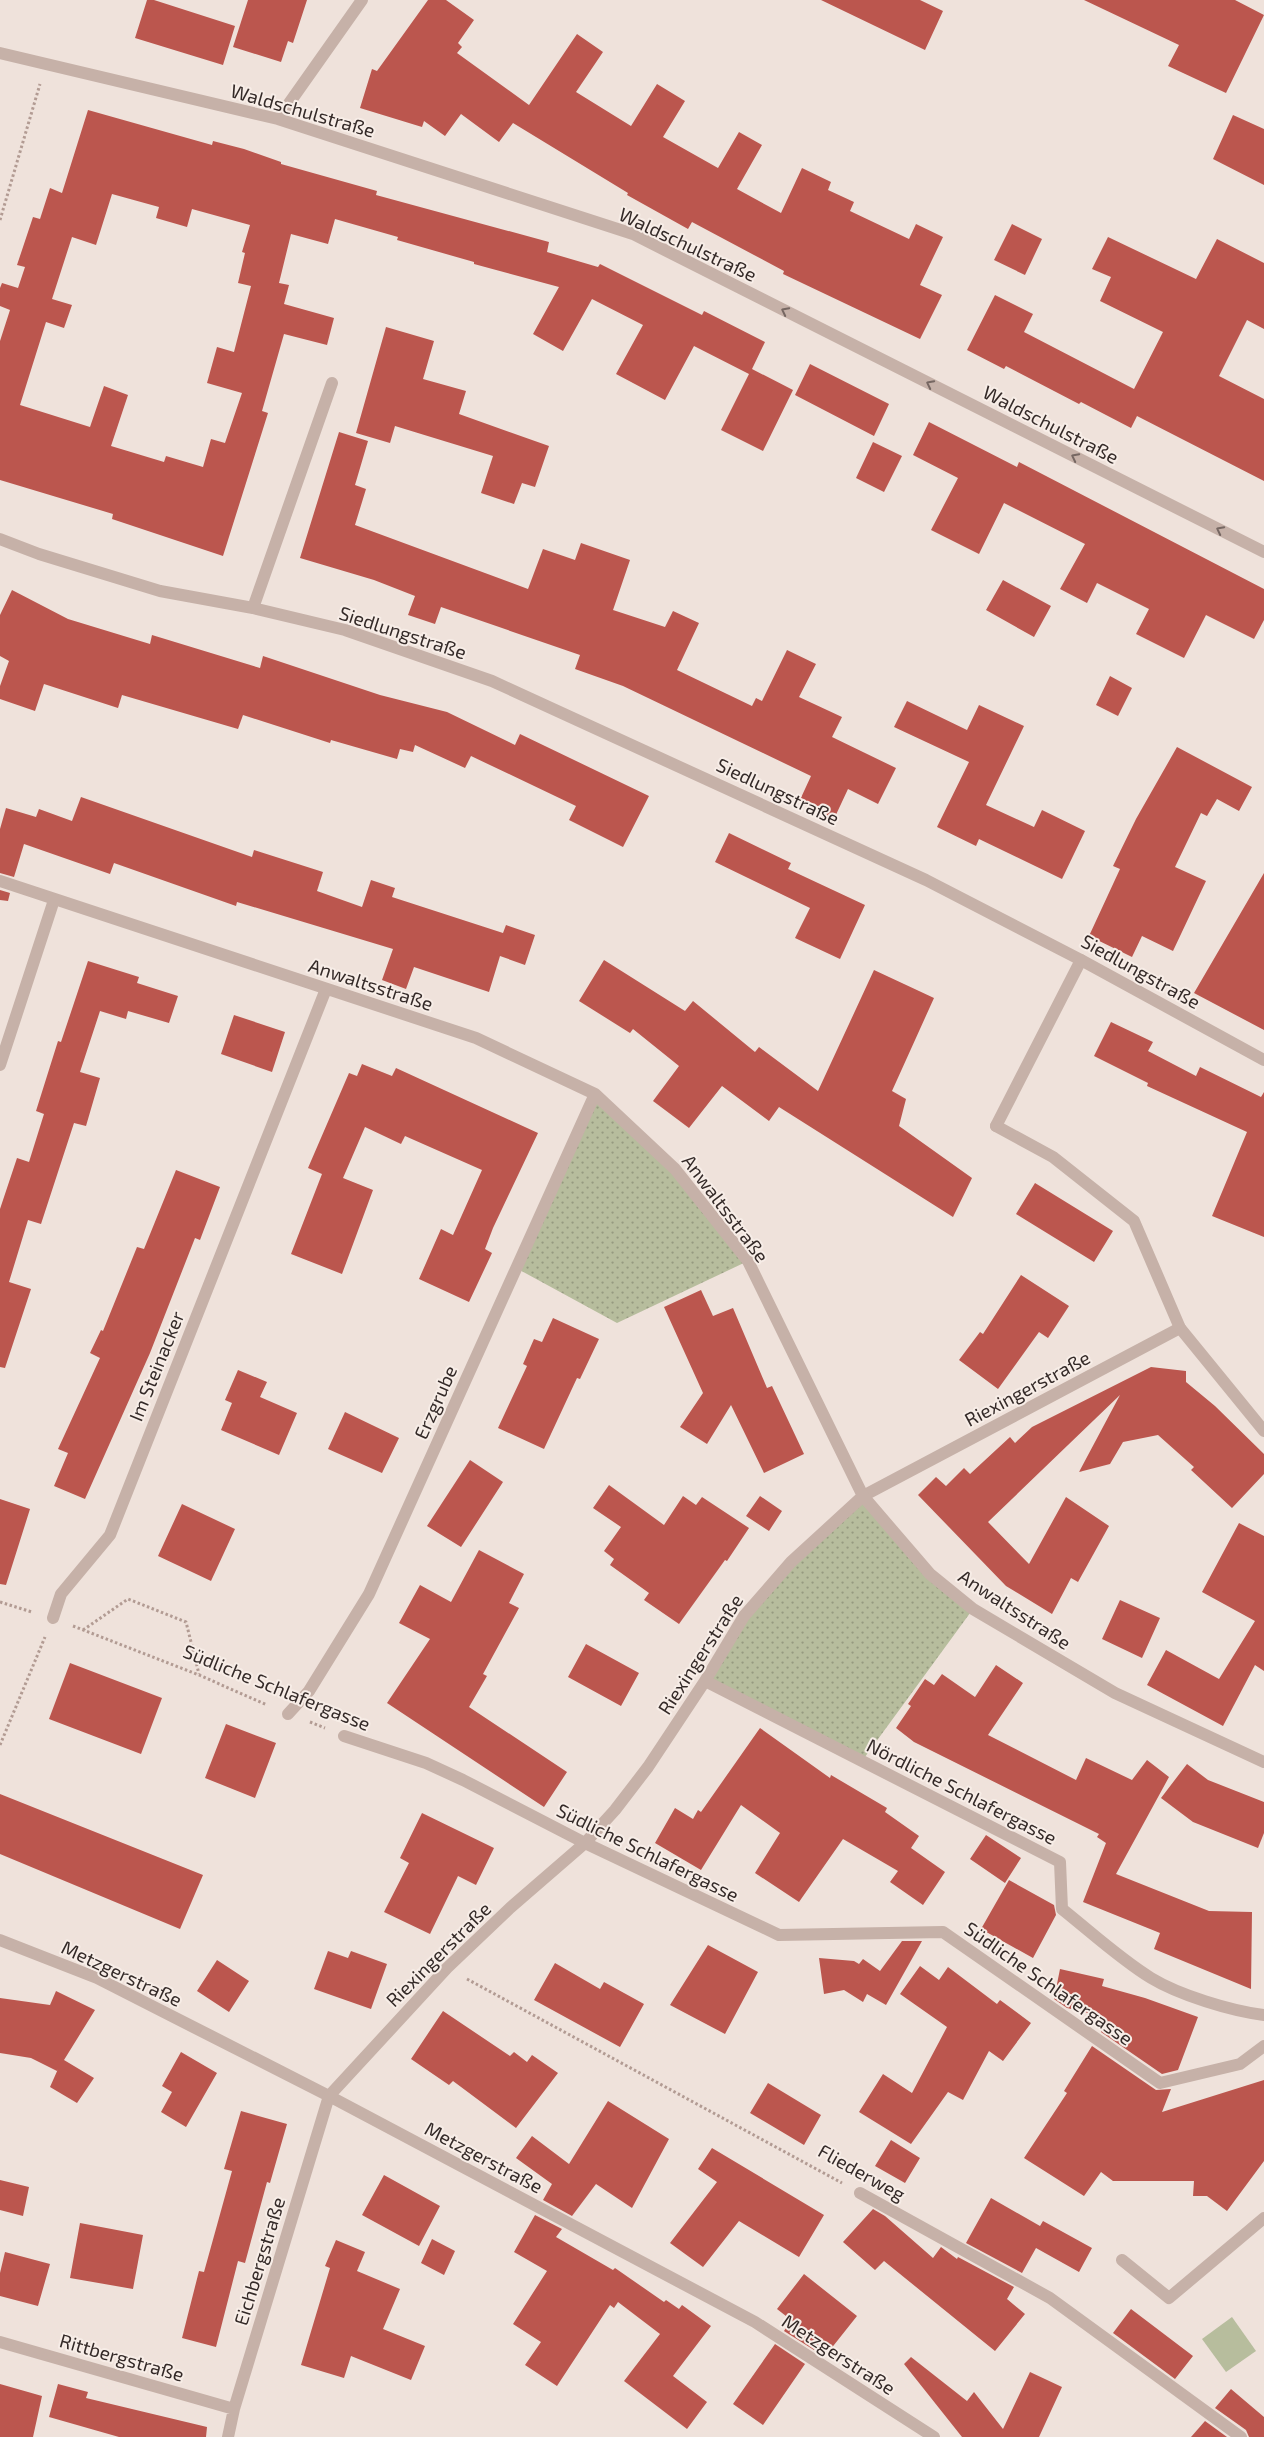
<svg xmlns="http://www.w3.org/2000/svg" width="1264" height="2437" viewBox="0 0 1264 2437" font-family="'Exo 2',sans-serif">
	<style>
		.grass { fill: url(#grass-dots) }
		.park { fill: #b7bd9d }
		.building { fill: #bb564e; fill-rule: evenodd }
		.lines { fill: none; stroke-linecap: round; stroke-linejoin: round }
		.path { stroke: #b29b93; stroke-width: 3; stroke-dasharray: 2.5 2.5; stroke-linecap: butt }
		.service { stroke: #c6b1a8; stroke-width: 12 }
		.minor { stroke: #c6b1a8; stroke-width: 12 }
		.oneway { stroke: #766762 }
		.labels { text-anchor: middle; dominant-baseline: central; stroke-width: 4; stroke-linejoin: round; paint-order: stroke }
		.street-label { font-size: 19px; fill: #342a28; stroke: #f7ede7 }
	</style>
	<defs>
		<pattern id="grass-dots" width="8" height="8" patternUnits="userSpaceOnUse" patternTransform="scale(1.25)"><rect width="8" height="8" fill="#b7bd9d"/><path d="M2 2h.1M6 6h.1" fill="none" stroke="#969a80" stroke-width="1.8" stroke-linecap="round"/></pattern>
	</defs>
	<rect width="100%" height="100%" fill="#efe2db"/>
	<!-- grass -->
	<path class="grass" d="M 595,1094 L 675,1169 L 748,1261 L 617,1323 L 516,1268 Z
		M 863,1496 L 930,1574 L 973,1609 L 862,1761 L 705,1681 L 744,1616 Z"/>
	<!-- park -->
	<path class="park" d="M 1232,2317 L 1256,2351 L 1226,2372 L 1202,2339 Z"/>
	<!-- building -->
	<path class="building" d="M 147,0 L 154,0 L 235,26 L 223,65 L 135,38 Z
		M 248,0 L 307,0 L 293,43 L 288,41 L 281,62 L 233,47 Z
		M 428,0 L 446,0 L 474,20 L 458,43 L 462,47 L 457,53 L 529,105 L 577,34 L 603,52 L 576,92 L 631,126 L 657,84 L 685,101 L 663,137 L 718,168 L 739,132 L 762,145 L 737,189 L 781,213 L 802,168 L 831,182 L 828,190 L 854,202 L 850,211 L 909,239 L 916,224 L 943,237 L 920,285 L 942,295 L 920,339 L 783,274 L 784,271 L 692,222 L 688,229 L 627,195 L 628,193 L 513,123 L 499,142 L 461,114 L 445,136 L 424,121 L 422,127 L 360,108 L 372,69 L 377,71 Z
		M 821,0 L 920,0 L 943,11 L 925,50 Z
		M 1084,0 L 1235,0 L 1264,15 L 1226,93 L 1168,66 L 1179,45 Z
		M 88,110 L 212,145 L 213,141 L 244,149 L 281,162 L 281,164 L 377,191 L 376,195 L 549,242 L 547,252 L 598,267 L 600,264 L 702,315 L 704,311 L 765,342 L 752,369 L 793,390 L 763,451 L 721,430 L 749,374 L 694,346 L 665,400 L 616,374 L 643,325 L 592,299 L 563,351 L 533,334 L 559,287 L 474,264 L 474,262 L 397,240 L 398,237 L 335,219 L 328,244 L 291,234 L 279,283 L 289,285 L 284,304 L 334,318 L 327,345 L 284,334 L 262,411 L 268,413 L 223,556 L 112,519 L 113,514 L 0,480 L 0,341 L 10,310 L 0,306 L 0,288 L 2,283 L 18,288 L 25,267 L 17,265 L 33,217 L 40,219 L 50,188 L 62,193 ZM 112,194 L 159,207 L 156,218 L 187,227 L 192,209 L 250,225 L 242,252 L 245,253 L 238,283 L 251,286 L 234,352 L 217,347 L 207,383 L 242,393 L 225,443 L 211,439 L 203,467 L 166,456 L 164,462 L 111,446 L 128,395 L 104,386 L 90,427 L 20,405 L 46,322 L 64,328 L 72,305 L 52,299 L 72,237 L 96,245 Z
		M 1233,115 L 1264,129 L 1264,185 L 1213,159 Z
		M 1012,224 L 1042,239 L 1025,275 L 994,260 Z
		M 1108,237 L 1196,279 L 1217,239 L 1264,263 L 1264,329 L 1247,320 L 1219,376 L 1264,399 L 1264,481 L 1137,416 L 1131,428 L 1081,402 L 1079,404 L 1006,366 L 1004,369 L 967,350 L 995,295 L 1033,314 L 1024,332 L 1134,389 L 1163,332 L 1100,301 L 1111,277 L 1092,269 Z
		M 386,327 L 434,341 L 423,379 L 466,391 L 459,414 L 549,446 L 535,487 L 522,483 L 514,504 L 481,493 L 493,456 L 395,426 L 390,443 L 356,433 Z
		M 810,364 L 889,404 L 874,436 L 795,395 Z
		M 929,422 L 1017,467 L 1019,462 L 1264,589 L 1264,620 L 1254,639 L 1206,615 L 1184,658 L 1136,634 L 1149,609 L 1097,583 L 1087,603 L 1060,589 L 1085,544 L 1004,503 L 979,554 L 931,530 L 958,478 L 913,455 Z
		M 339,432 L 368,441 L 355,485 L 366,489 L 355,525 L 528,589 L 543,549 L 575,560 L 581,543 L 630,560 L 613,610 L 665,627 L 673,611 L 699,623 L 677,670 L 752,706 L 756,698 L 762,701 L 787,650 L 816,664 L 799,697 L 842,717 L 832,737 L 896,768 L 878,804 L 848,789 L 834,819 L 799,802 L 811,776 L 623,686 L 575,669 L 580,655 L 441,607 L 435,624 L 408,615 L 415,596 L 374,580 L 300,558 Z
		M 873,442 L 902,456 L 884,492 L 856,478 Z
		M 1003,580 L 1051,606 L 1034,637 L 986,610 Z
		M 12,590 L 68,619 L 150,644 L 152,635 L 260,668 L 263,656 L 380,695 L 447,712 L 515,745 L 520,734 L 649,796 L 623,847 L 569,820 L 576,806 L 471,756 L 465,768 L 415,745 L 413,752 L 400,749 L 397,759 L 331,740 L 330,743 L 243,715 L 238,729 L 122,695 L 118,708 L 44,684 L 35,711 L 0,699 L 0,686 L 9,661 L 0,656 L 0,615 Z
		M 1110,676 L 1132,688 L 1118,716 L 1096,705 Z
		M 907,701 L 967,730 L 979,705 L 1024,726 L 986,805 L 1034,827 L 1042,810 L 1085,831 L 1062,879 L 979,839 L 976,846 L 937,827 L 969,762 L 894,727 Z
		M 1177,747 L 1252,787 L 1239,811 L 1217,799 L 1207,816 L 1201,813 L 1175,867 L 1206,881 L 1173,951 L 1142,936 L 1132,957 L 1089,936 L 1120,869 L 1113,866 L 1136,819 Z
		M 81,797 L 252,857 L 254,850 L 323,872 L 317,891 L 362,907 L 371,880 L 395,888 L 392,897 L 503,933 L 506,925 L 535,935 L 525,965 L 500,956 L 489,992 L 414,967 L 406,989 L 382,980 L 393,949 L 237,902 L 236,906 L 114,863 L 110,874 L 24,844 L 14,877 L 0,873 L 0,829 L 6,808 L 36,817 L 39,809 L 72,821 Z
		M 729,833 L 791,863 L 788,869 L 865,905 L 840,959 L 795,938 L 810,908 L 715,862 Z
		M 1264,873 L 1264,1030 L 1194,993 Z
		M 0,890 L 10,893 L 8,901 L 0,900 Z
		M 604,960 L 685,1011 L 693,1001 L 755,1052 L 759,1047 L 818,1091 L 874,970 L 934,998 L 892,1091 L 906,1099 L 899,1126 L 972,1178 L 953,1217 L 779,1107 L 769,1121 L 722,1086 L 689,1128 L 653,1101 L 679,1066 L 633,1029 L 630,1033 L 579,1001 Z
		M 88,961 L 139,977 L 137,983 L 178,996 L 169,1023 L 128,1011 L 126,1019 L 100,1011 L 80,1072 L 100,1078 L 86,1126 L 74,1123 L 41,1224 L 28,1220 L 9,1282 L 31,1289 L 5,1368 L 0,1367 L 0,1209 L 17,1158 L 29,1162 L 44,1114 L 36,1111 L 58,1041 L 61,1042 Z
		M 234,1015 L 285,1032 L 272,1072 L 221,1054 Z
		M 1111,1022 L 1153,1042 L 1148,1051 L 1196,1076 L 1200,1067 L 1261,1097 L 1264,1092 L 1264,1237 L 1212,1216 L 1247,1132 L 1147,1086 L 1148,1083 L 1094,1056 Z
		M 362,1064 L 392,1076 L 396,1068 L 538,1133 L 493,1228 L 485,1249 L 492,1253 L 469,1302 L 419,1279 L 441,1229 L 453,1235 L 482,1170 L 405,1136 L 401,1144 L 365,1127 L 343,1178 L 373,1190 L 342,1274 L 291,1254 L 322,1174 L 308,1168 L 349,1073 L 357,1076 Z
		M 176,1170 L 220,1187 L 200,1240 L 195,1238 L 150,1353 L 85,1499 L 54,1486 L 68,1453 L 58,1449 L 100,1358 L 90,1353 L 101,1330 L 103,1331 L 137,1247 L 144,1249 Z
		M 1035,1183 L 1113,1231 L 1094,1262 L 1016,1214 Z
		M 1021,1275 L 1069,1306 L 1048,1338 L 1039,1332 L 998,1389 L 959,1360 L 980,1332 L 983,1334 Z
		M 701,1290 L 713,1316 L 733,1308 L 767,1388 L 772,1386 L 804,1454 L 764,1473 L 731,1405 L 707,1444 L 680,1427 L 703,1393 L 664,1307 Z
		M 553,1318 L 599,1339 L 580,1379 L 577,1378 L 544,1449 L 498,1428 L 527,1366 L 523,1364 L 534,1339 L 542,1342 Z
		M 1151,1367 L 1186,1371 L 1186,1382 L 1215,1406 L 1264,1454 L 1264,1474 L 1232,1508 L 1191,1470 L 1194,1467 L 1158,1435 L 1123,1442 L 1110,1464 L 1079,1472 L 1120,1395 L 988,1522 L 1029,1564 L 1066,1497 L 1109,1526 L 1078,1582 L 1071,1578 L 1052,1614 L 1006,1586 L 918,1495 L 936,1477 L 946,1486 L 964,1468 L 970,1474 L 1010,1437 L 1015,1443 L 1032,1427 Z
		M 238,1370 L 267,1382 L 260,1397 L 297,1413 L 279,1455 L 221,1430 L 232,1403 L 225,1400 Z
		M 345,1412 L 399,1438 L 382,1473 L 328,1449 Z
		M 470,1460 L 503,1482 L 461,1547 L 427,1526 Z
		M 609,1485 L 664,1525 L 683,1496 L 696,1505 L 702,1497 L 749,1528 L 727,1561 L 725,1560 L 679,1624 L 644,1600 L 649,1593 L 610,1565 L 614,1559 L 604,1551 L 621,1527 L 593,1508 Z
		M 760,1496 L 782,1511 L 769,1531 L 746,1516 Z
		M 0,1499 L 30,1509 L 6,1585 L 0,1584 Z
		M 182,1504 L 235,1529 L 211,1581 L 158,1556 Z
		M 1239,1523 L 1264,1536 L 1264,1671 L 1255,1665 L 1223,1726 L 1147,1685 L 1166,1650 L 1219,1679 L 1255,1621 L 1202,1592 Z
		M 479,1550 L 524,1574 L 509,1603 L 519,1608 L 483,1674 L 487,1676 L 469,1707 L 567,1772 L 544,1807 L 387,1703 L 430,1639 L 399,1623 L 420,1585 L 451,1602 Z
		M 1120,1600 L 1160,1618 L 1142,1658 L 1102,1639 Z
		M 586,1644 L 639,1673 L 621,1706 L 568,1677 Z
		M 70,1663 L 162,1698 L 141,1754 L 49,1719 Z
		M 996,1665 L 1023,1683 L 988,1735 L 1076,1780 L 1086,1758 L 1132,1780 L 1147,1760 L 1169,1777 L 1116,1874 L 1209,1911 L 1252,1912 L 1251,1989 L 1154,1949 L 1160,1933 L 1083,1902 L 1106,1843 L 1097,1837 L 1099,1834 L 914,1742 L 896,1728 L 911,1706 L 908,1704 L 925,1679 L 934,1685 L 942,1674 L 975,1697 Z
		M 226,1724 L 276,1743 L 255,1798 L 205,1778 Z
		M 760,1728 L 830,1778 L 831,1775 L 887,1808 L 885,1812 L 919,1836 L 911,1848 L 945,1872 L 923,1905 L 890,1882 L 898,1871 L 843,1839 L 799,1902 L 755,1873 L 780,1833 L 741,1805 L 701,1870 L 655,1843 L 675,1808 L 693,1819 L 698,1810 L 701,1812 Z
		M 1187,1764 L 1208,1780 L 1264,1802 L 1264,1833 L 1258,1848 L 1193,1822 L 1161,1798 Z
		M 0,1794 L 203,1875 L 180,1929 L 0,1854 Z
		M 422,1813 L 494,1848 L 476,1885 L 458,1876 L 430,1934 L 384,1912 L 409,1863 L 400,1858 Z
		M 986,1835 L 1021,1858 L 1005,1883 L 970,1859 Z
		M 1009,1880 L 1054,1905 L 1056,1915 L 1033,1958 L 981,1929 Z
		M 902,1941 L 922,1941 L 886,2005 L 867,1994 L 863,2002 L 844,1990 L 824,1994 L 819,1958 L 854,1961 L 859,1964 L 863,1959 L 880,1971 Z
		M 708,1945 L 758,1972 L 725,2034 L 670,2005 Z
		M 328,1951 L 348,1958 L 351,1951 L 387,1964 L 371,2009 L 314,1989 Z
		M 217,1960 L 249,1981 L 229,2012 L 197,1991 Z
		M 555,1963 L 600,1989 L 604,1982 L 644,2004 L 620,2047 L 534,2000 Z
		M 920,1966 L 939,1980 L 948,1967 L 997,2004 L 1000,2000 L 1031,2023 L 1003,2061 L 989,2051 L 963,2100 L 948,2092 L 911,2144 L 859,2112 L 883,2074 L 912,2093 L 947,2027 L 900,1994 Z
		M 1060,1969 L 1104,1979 L 1102,1986 L 1145,1998 L 1198,2017 L 1178,2070 L 1162,2074 L 1101,2032 L 1105,2025 L 1095,2023 L 1097,2015 L 1067,2008 L 1054,1999 Z
		M 56,1991 L 95,2010 L 64,2060 L 94,2078 L 77,2103 L 50,2087 L 58,2069 L 57,2071 L 31,2058 L 0,2053 L 0,1998 L 50,2005 Z
		M 443,2011 L 510,2056 L 514,2052 L 527,2062 L 532,2055 L 558,2073 L 516,2128 L 453,2081 L 449,2085 L 411,2059 Z
		M 1092,2046 L 1156,2090 L 1171,2089 L 1162,2112 L 1264,2080 L 1264,2161 L 1227,2211 L 1207,2196 L 1193,2196 L 1194,2181 L 1113,2181 L 1101,2172 L 1084,2196 L 1024,2158 L 1067,2093 L 1064,2091 Z
		M 181,2052 L 217,2073 L 186,2127 L 161,2112 L 172,2092 L 162,2086 Z
		M 768,2083 L 821,2115 L 804,2145 L 750,2113 Z
		M 608,2101 L 669,2139 L 632,2208 L 596,2184 L 572,2216 L 543,2200 L 552,2184 L 516,2158 L 532,2136 L 569,2164 Z
		M 241,2111 L 287,2124 L 270,2183 L 267,2182 L 245,2263 L 238,2261 L 216,2347 L 182,2338 L 199,2271 L 204,2272 L 232,2171 L 224,2169 Z
		M 891,2140 L 920,2158 L 905,2183 L 875,2166 Z
		M 712,2148 L 824,2215 L 799,2257 L 739,2221 L 703,2267 L 670,2243 L 717,2182 L 698,2169 Z
		M 384,2175 L 440,2206 L 419,2246 L 362,2215 Z
		M 0,2180 L 29,2187 L 23,2216 L 0,2210 Z
		M 991,2198 L 1040,2226 L 1043,2221 L 1092,2248 L 1079,2272 L 1036,2248 L 1022,2273 L 966,2243 Z
		M 873,2209 L 885,2216 L 933,2258 L 941,2247 L 957,2259 L 958,2257 L 1014,2287 L 1007,2299 L 1025,2314 L 995,2351 L 884,2261 L 875,2270 L 843,2242 Z
		M 535,2215 L 562,2229 L 556,2237 L 613,2270 L 615,2268 L 664,2302 L 666,2300 L 679,2309 L 682,2305 L 711,2326 L 673,2376 L 707,2402 L 687,2429 L 624,2381 L 660,2334 L 618,2302 L 614,2308 L 610,2305 L 557,2386 L 525,2365 L 541,2342 L 513,2324 L 547,2271 L 514,2252 Z
		M 80,2223 L 143,2235 L 133,2289 L 70,2278 Z
		M 432,2239 L 455,2251 L 444,2275 L 421,2263 Z
		M 336,2240 L 365,2252 L 357,2271 L 400,2289 L 383,2329 L 425,2346 L 411,2380 L 351,2356 L 344,2378 L 301,2365 L 330,2268 L 325,2266 Z
		M 5,2252 L 50,2264 L 38,2306 L 0,2296 L 0,2273 Z
		M 804,2274 L 857,2316 L 830,2350 L 820,2342 L 814,2350 L 784,2331 L 791,2320 L 777,2309 Z
		M 1131,2309 L 1193,2356 L 1175,2379 L 1113,2333 Z
		M 775,2344 L 805,2364 L 763,2425 L 733,2404 Z
		M 911,2357 L 967,2401 L 974,2392 L 1003,2429 L 1030,2372 L 1062,2387 L 1039,2437 L 962,2437 L 904,2364 Z
		M 0,2384 L 42,2396 L 33,2437 L 0,2437 Z
		M 58,2384 L 88,2392 L 86,2398 L 207,2427 L 206,2437 L 119,2437 L 49,2417 Z
		M 1231,2389 L 1264,2417 L 1264,2437 L 1249,2437 L 1246,2430 L 1215,2408 Z
		M 1205,2421 L 1227,2437 L 1191,2437 Z"/>
	<g class="lines">
		<!-- path -->
		<path class="path" d="M 0,220 L 40,84
			M 0,1602 L 32,1612
			M 73,1626 L 199,1675 L 267,1705
			M 83,1630 L 128,1599 L 186,1622 L 199,1674
			M 310,1722 L 325,1728
			M 0,1745 L 45,1637
			M 467,1979 L 842,2183"/>
		<!-- service -->
		<path class="service" d="M 996,1126 L 1081,960
			M 863,1496 L 1180,1328
			M 1122,2260 L 1169,2298 L 1264,2218"/>
		<!-- minor -->
		<path class="minor" d="M 0,53 L 278,119 L 633,234 L 1264,552
			M 278,119 L 362,0
			M 0,539 L 39,554 L 160,591 L 253,608 L 345,630 L 492,681 L 926,880 L 1081,960 L 1264,1060
			M 253,608 L 332,383
			M 0,881 L 476,1038 L 595,1094 L 675,1169 L 748,1261 L 863,1496 L 930,1574 L 973,1609 L 1115,1693 L 1264,1762
			M 0,1065 L 54,900
			M 996,1126 L 1053,1157 L 1134,1221 L 1180,1328 L 1264,1431
			M 53,1618 L 61,1594 L 110,1535 L 326,989
			M 705,1681 L 1060,1862 L 1062,1909 C 1091,1932 1120,1959 1151,1978 C 1179,1995 1231,2011 1264,2015
			M 288,1714 L 309,1691 L 369,1594 L 595,1094
			M 344,1736 L 426,1763 L 463,1780 L 585,1843 L 779,1935 L 943,1932 L 1160,2083 L 1240,2064 L 1264,2046
			M 0,1940 L 97,1978 L 329,2096 L 755,2322 L 934,2437
			M 860,2193 L 1050,2298 L 1241,2437
			M 0,2342 L 234,2409
			M 228,2437 L 234,2409 L 329,2096 L 447,1968 L 510,1908 L 585,1843 L 615,1810 L 648,1767 L 705,1681 L 744,1616 L 791,1562 L 863,1496"/>
	</g>
	<!-- one-way arrows -->
	<defs><path id="oneway-chevron" d="M-2-3.5L2.5 0L-2 3.5" fill="none" stroke-width="1.6" stroke-linecap="round" stroke-linejoin="round" transform="scale(1.25)"/></defs>
	<g class="oneway">
		<use href="#oneway-chevron" transform="translate(785 311) rotate(-153)"/>
		<use href="#oneway-chevron" transform="translate(930 384) rotate(-153)"/>
		<use href="#oneway-chevron" transform="translate(1075 457) rotate(-153)"/>
		<use href="#oneway-chevron" transform="translate(1220 530) rotate(-153)"/>
	</g>
	<g class="labels">
		<!-- street labels -->
		<g class="street-label">
			<text transform="translate(303 110) rotate(16)">Waldschulstraße</text>
			<text transform="translate(688 244) rotate(25)">Waldschulstraße</text>
			<text transform="translate(1051 424) rotate(27)">Waldschulstraße</text>
			<text transform="translate(403 632) rotate(18)">Siedlungstraße</text>
			<text transform="translate(778 791) rotate(25)">Siedlungstraße</text>
			<text transform="translate(1141 971) rotate(29)">Siedlungstraße</text>
			<text transform="translate(371 984) rotate(18)">Anwaltsstraße</text>
			<text transform="translate(726 1208) rotate(53)">Anwaltsstraße</text>
			<text transform="translate(156 1366) rotate(-68)">Im Steinacker</text>
			<text transform="translate(1027 1388) rotate(-28)">Riexingerstraße</text>
			<text transform="translate(435 1402) rotate(-66)">Erzgrube</text>
			<text transform="translate(1015 1609) rotate(33)">Anwaltsstraße</text>
			<text transform="translate(700 1654) rotate(-57)">Riexingerstraße</text>
			<text transform="translate(277 1687) rotate(22)">Südliche Schlafergasse</text>
			<text transform="translate(962 1791) rotate(27)">Nördliche Schlafergasse</text>
			<text transform="translate(648 1852) rotate(26)">Südliche Schlafergasse</text>
			<text transform="translate(438 1954) rotate(-45)">Riexingerstraße</text>
			<text transform="translate(122 1973) rotate(25)">Metzgerstraße</text>
			<text transform="translate(1049 1983) rotate(35)">Südliche Schlafergasse</text>
			<text transform="translate(484 2157) rotate(28)">Metzgerstraße</text>
			<text transform="translate(862 2172) rotate(29)">Fliederweg</text>
			<text transform="translate(259 2261) rotate(-73)">Eichbergstraße</text>
			<text transform="translate(839 2354) rotate(33)">Metzgerstraße</text>
			<text transform="translate(122 2357) rotate(16)">Rittbergstraße</text>
		</g>
	</g>
</svg>
